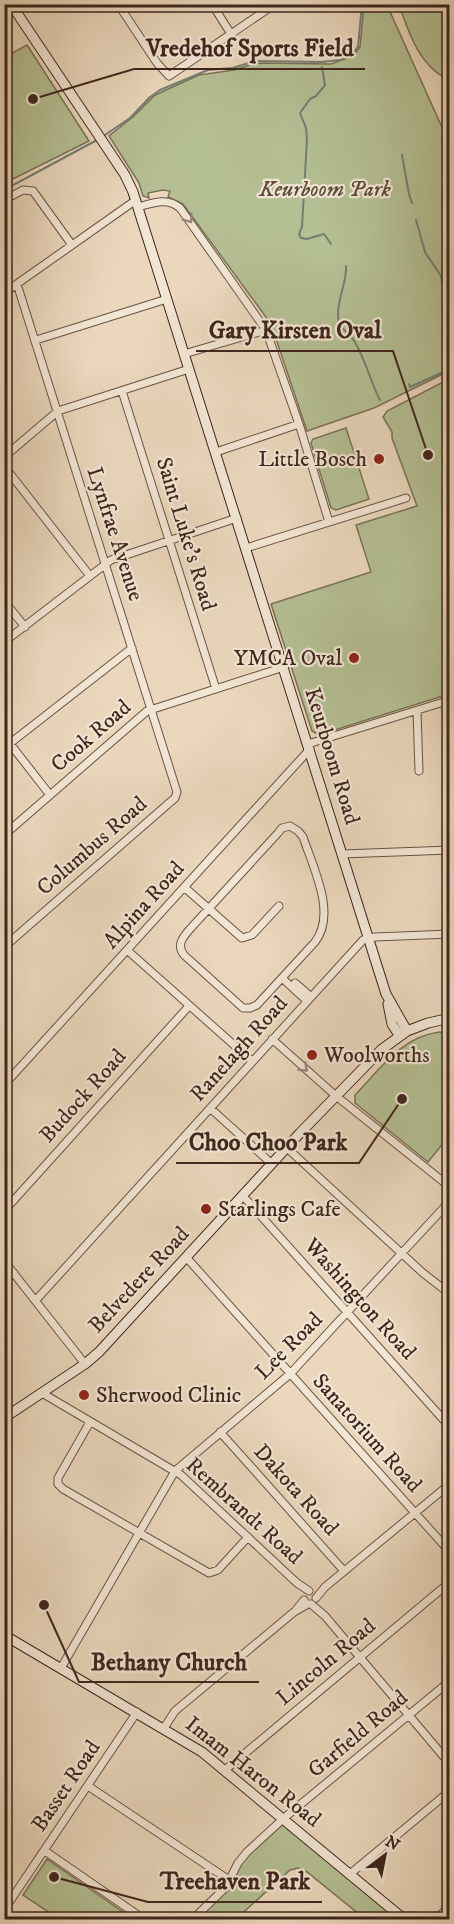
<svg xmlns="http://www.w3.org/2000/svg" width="454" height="1924" viewBox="0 0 454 1924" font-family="'IM FELL DW Pica',serif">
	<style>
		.green { fill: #b4bf93; stroke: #7a7258; stroke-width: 1.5 }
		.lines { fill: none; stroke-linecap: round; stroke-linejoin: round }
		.stream { stroke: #747f73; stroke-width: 2 }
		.street-casing { stroke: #6a5245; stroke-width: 9 }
		.secondary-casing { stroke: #3f261d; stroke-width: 11 }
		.street { stroke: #f1e5d3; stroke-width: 7 }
		.secondary { stroke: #f1e5d3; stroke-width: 9 }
		.oneway { stroke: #988678 }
		.poi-dot { fill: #8f2418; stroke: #f1e5d3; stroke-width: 2 }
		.labels { text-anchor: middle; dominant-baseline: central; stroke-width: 4.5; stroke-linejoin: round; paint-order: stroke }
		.park-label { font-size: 22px; font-style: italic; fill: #5c4c3a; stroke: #f1e5d3 }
		.poi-label { font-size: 22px; fill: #3f261d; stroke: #f1e5d3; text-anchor: start }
		.street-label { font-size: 22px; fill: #3f261d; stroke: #f1e5d3 }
		.leader { fill: none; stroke: #3f261d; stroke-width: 2 }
		.callout-dot { fill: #3f261d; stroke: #f1e5d3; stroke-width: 2 }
		.callout-label { font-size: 24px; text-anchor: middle; font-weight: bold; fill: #3f261d; stroke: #f1e5d3; stroke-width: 4.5; stroke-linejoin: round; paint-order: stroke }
	</style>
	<rect width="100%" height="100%" fill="#ead7bc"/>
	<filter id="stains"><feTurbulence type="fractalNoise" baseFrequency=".00333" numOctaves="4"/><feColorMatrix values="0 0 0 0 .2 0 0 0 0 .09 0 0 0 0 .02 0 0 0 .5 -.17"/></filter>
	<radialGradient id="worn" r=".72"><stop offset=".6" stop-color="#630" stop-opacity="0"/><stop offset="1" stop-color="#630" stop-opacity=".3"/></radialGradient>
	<!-- green -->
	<path class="green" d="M 364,5 L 387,5 L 449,143 L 449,371 L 374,408 L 307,431 L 271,324 L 183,204 L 168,197 L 170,191 L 163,190 L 148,193 L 149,198 L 143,196 L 139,183 L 109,136 L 134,116 L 155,95 L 199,75 L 234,70 L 256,63 L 331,64 L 353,56 L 360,47 Z
		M 399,5 L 449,5 L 449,75 L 445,78 C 418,63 409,32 399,5 Z
		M 27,45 L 89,141 L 5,183 L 5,57 Z
		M 449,379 L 449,694 L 319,735 L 312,731 L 271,604 L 371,572 L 356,525 L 417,506 L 392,438 L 392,432 L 383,417 L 387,411 Z
		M 346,428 L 369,499 L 336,510 L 331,508 L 311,443 L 313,439 Z
		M 440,1032 L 449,1039 L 449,1136 L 428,1162 L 355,1103 L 355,1095 C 380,1069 402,1036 440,1032 Z
		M 284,1818 L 405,1919 L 365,1919 L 307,1872 L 298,1868 L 290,1870 L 236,1919 L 192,1920 L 222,1891 L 238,1863 Z
		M 47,1859 L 133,1919 L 59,1919 L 23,1895 Z"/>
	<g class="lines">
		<!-- stream -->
		<path class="stream" d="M 322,67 L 325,85 L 316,96 L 310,99 L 300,113 L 306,128 L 307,139 L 302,227 L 299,234 L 301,238 L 307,239 L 324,234 L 331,244
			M 102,137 L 130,118 L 150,97 L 160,90 L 208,70 L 233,68 L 255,61 L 322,62 L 340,60 L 350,56 L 358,47 L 362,4
			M 402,155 L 409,194 L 412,203
			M 4,190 L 97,140
			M 416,220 L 425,252 L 441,276 L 445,301 L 450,308
			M 346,266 C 347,283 337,299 338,317 C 339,330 347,330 353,339 C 365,357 370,381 380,400
			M 409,384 L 410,387 L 450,369"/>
		<defs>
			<path id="street" d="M 118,4 L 157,63 L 169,76 L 275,4
				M 212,4 L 231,34
				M 4,5 L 5,4
				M 4,200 L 23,190 L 33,191 L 72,245
				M 138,207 C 153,203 167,197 180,208 L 266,330 L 300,427 L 329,522
				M 4,293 L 136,200
				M 36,340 L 167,299
				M 184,354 L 266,330
				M 122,391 L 216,689
				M 216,452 L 299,424
				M 4,457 L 58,411 L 189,369
				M 4,466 L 90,576
				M 246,548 L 406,498
				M 4,601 L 25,627
				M 4,642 L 111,560 L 237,518
				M 417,711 L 419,771
				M 4,736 L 50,795
				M 308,744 L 450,700
				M 4,748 L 132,648
				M 290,826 L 298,831 L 303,837 C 313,867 337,914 315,942 L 257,1005 L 250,1008 L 243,1008 L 184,955 C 176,945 183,937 190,929 L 278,833 L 282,828 Z
				M 4,835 L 147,711 L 284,667
				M 342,854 L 450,850
				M 184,887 L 242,938 L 252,935 L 279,906
				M 4,947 L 168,804 L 175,798 L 177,792 L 17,284
				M 127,950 L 252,1061
				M 282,978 L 307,1001
				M 295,983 L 311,997
				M 272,1039 L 336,1096 L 450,1187
				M 4,1085 L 310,749
				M 210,1108 L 272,1164
				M 287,1148 L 423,1273 L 450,1294
				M 243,1196 L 450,1427
				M 4,1211 L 189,1006
				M 186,1257 L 450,1552
				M 4,1261 L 85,1364
				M 4,1280 L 14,1273
				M 36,1300 L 363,940 L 375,937 L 450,934
				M 42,1393 L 181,1475 L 297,1583 L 309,1591
				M 90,1422 L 58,1478 L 58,1484 L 63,1489 L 209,1573 L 218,1570 L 248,1537
				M 220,1432 L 344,1571
				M 316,1598 L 325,1587 L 450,1484
				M 311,1604 L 325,1616 L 450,1764
				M 296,1610 L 304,1600
				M 61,1668 L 175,1471 L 290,1374 L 450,1201
				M 164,1728 L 175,1711 L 294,1612 L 308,1604
				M 225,1770 L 450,1582
				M 88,1786 L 229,1880
				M 45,1851 L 145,1920
				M 350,1874 L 450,1791
				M 4,1910 L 137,1712
				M 192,1920 L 226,1887 L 238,1863 L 247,1852 L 284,1818 L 450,1681
				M 435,1920 L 450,1906"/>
			<path id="secondary" d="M 11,4 L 125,175 L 133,192 L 386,994 L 407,1031
				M 388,1004 L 392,1024 L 399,1035
				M 4,1418 L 85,1364 L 99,1352 L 300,1133 L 381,1050 L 407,1031 L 428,1023 L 450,1018
				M 4,1635 L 202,1752 L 405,1920"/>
		</defs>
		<!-- street casing -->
		<use href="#street" class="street-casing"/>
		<!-- secondary casing -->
		<use href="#secondary" class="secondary-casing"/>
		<!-- street -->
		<use href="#street" class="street"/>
		<!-- secondary -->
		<use href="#secondary" class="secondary"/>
	</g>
	<!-- one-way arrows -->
	<defs><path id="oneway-chevron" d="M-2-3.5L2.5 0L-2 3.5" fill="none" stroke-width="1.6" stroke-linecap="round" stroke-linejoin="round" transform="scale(1.5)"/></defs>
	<g class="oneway">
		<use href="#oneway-chevron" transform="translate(189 219) rotate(54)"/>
		<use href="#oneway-chevron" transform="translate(304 1068) rotate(42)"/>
	</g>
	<!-- markers -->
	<g class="poi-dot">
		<circle cx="379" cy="459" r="6"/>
		<circle cx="354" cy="658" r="6"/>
		<circle cx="312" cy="1055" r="6"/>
		<circle cx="206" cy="1209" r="6"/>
		<circle cx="84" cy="1395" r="6"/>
	</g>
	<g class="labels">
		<!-- park labels -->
		<g class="park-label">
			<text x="325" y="189">Keurboom Park</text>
		</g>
		<!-- poi labels -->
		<g class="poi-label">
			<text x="367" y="459" text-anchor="end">Little Bosch</text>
			<text x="342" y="658" text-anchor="end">YMCA Oval</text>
			<text x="324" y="1055">Woolworths</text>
			<text x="218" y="1209">Starlings Cafe</text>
			<text x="96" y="1395">Sherwood Clinic</text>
		</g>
		<!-- street labels -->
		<g class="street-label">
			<text transform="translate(115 534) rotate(72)">Lynfrae Avenue</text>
			<text transform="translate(186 534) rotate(73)">Saint Luke's Road</text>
			<text transform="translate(91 736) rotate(-41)">Cook Road</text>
			<text transform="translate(332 756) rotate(73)">Keurboom Road</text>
			<text transform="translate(92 846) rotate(-41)">Columbus Road</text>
			<text transform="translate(144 905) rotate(-48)">Alpina Road</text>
			<text transform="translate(239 1049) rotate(-48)">Ranelagh Road</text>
			<text transform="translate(83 1096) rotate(-48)">Budock Road</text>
			<text transform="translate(139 1280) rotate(-47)">Belvedere Road</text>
			<text transform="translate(360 1299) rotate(48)">Washington Road</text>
			<text transform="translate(289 1346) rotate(-45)">Lee Road</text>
			<text transform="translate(367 1433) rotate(48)">Sanatorium Road</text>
			<text transform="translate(296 1490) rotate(48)">Dakota Road</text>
			<text transform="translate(244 1511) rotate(42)">Rembrandt Road</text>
			<text transform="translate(326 1662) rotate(-40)">Lincoln Road</text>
			<text transform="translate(358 1734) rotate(-40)">Garfield Road</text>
			<text transform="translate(253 1772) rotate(38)">Imam Haron Road</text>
			<text transform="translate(66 1786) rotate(-56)">Basset Road</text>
		</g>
	</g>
	<!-- callouts -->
	<path class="leader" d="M33 99L134 69H365M428 455L393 351H196M402 1099L359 1163H176M44 1605L79 1682H259M54 1877L148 1902H322"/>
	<g class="callout-dot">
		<circle cx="33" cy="99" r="6"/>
		<circle cx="428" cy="455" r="6"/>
		<circle cx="402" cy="1099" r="6"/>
		<circle cx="44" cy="1605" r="6"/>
		<circle cx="54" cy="1877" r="6"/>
	</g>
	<g class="callout-label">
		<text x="250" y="56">Vredehof Sports Field</text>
		<text x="295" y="338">Gary Kirsten Oval</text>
		<text x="268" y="1150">Choo Choo Park</text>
		<text x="169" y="1670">Bethany Church</text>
		<text x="235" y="1889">Treehaven Park</text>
	</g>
	<!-- margin -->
	<rect width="454" height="1924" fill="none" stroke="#ead7bc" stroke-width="24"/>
	<rect x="6" y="6" width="442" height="1912" fill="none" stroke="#3f261d" stroke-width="3"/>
	<rect x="12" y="12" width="430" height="1900" fill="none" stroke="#3f261d" stroke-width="1.5"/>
	<!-- north arrow -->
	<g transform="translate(385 1855) rotate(32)" stroke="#f1e5d3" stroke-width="4.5" paint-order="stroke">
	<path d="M0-4.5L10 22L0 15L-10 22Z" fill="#3f261d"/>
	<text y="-9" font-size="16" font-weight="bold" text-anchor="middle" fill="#3f261d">N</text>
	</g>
	<rect width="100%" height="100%" filter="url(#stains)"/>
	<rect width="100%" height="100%" fill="url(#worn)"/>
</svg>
